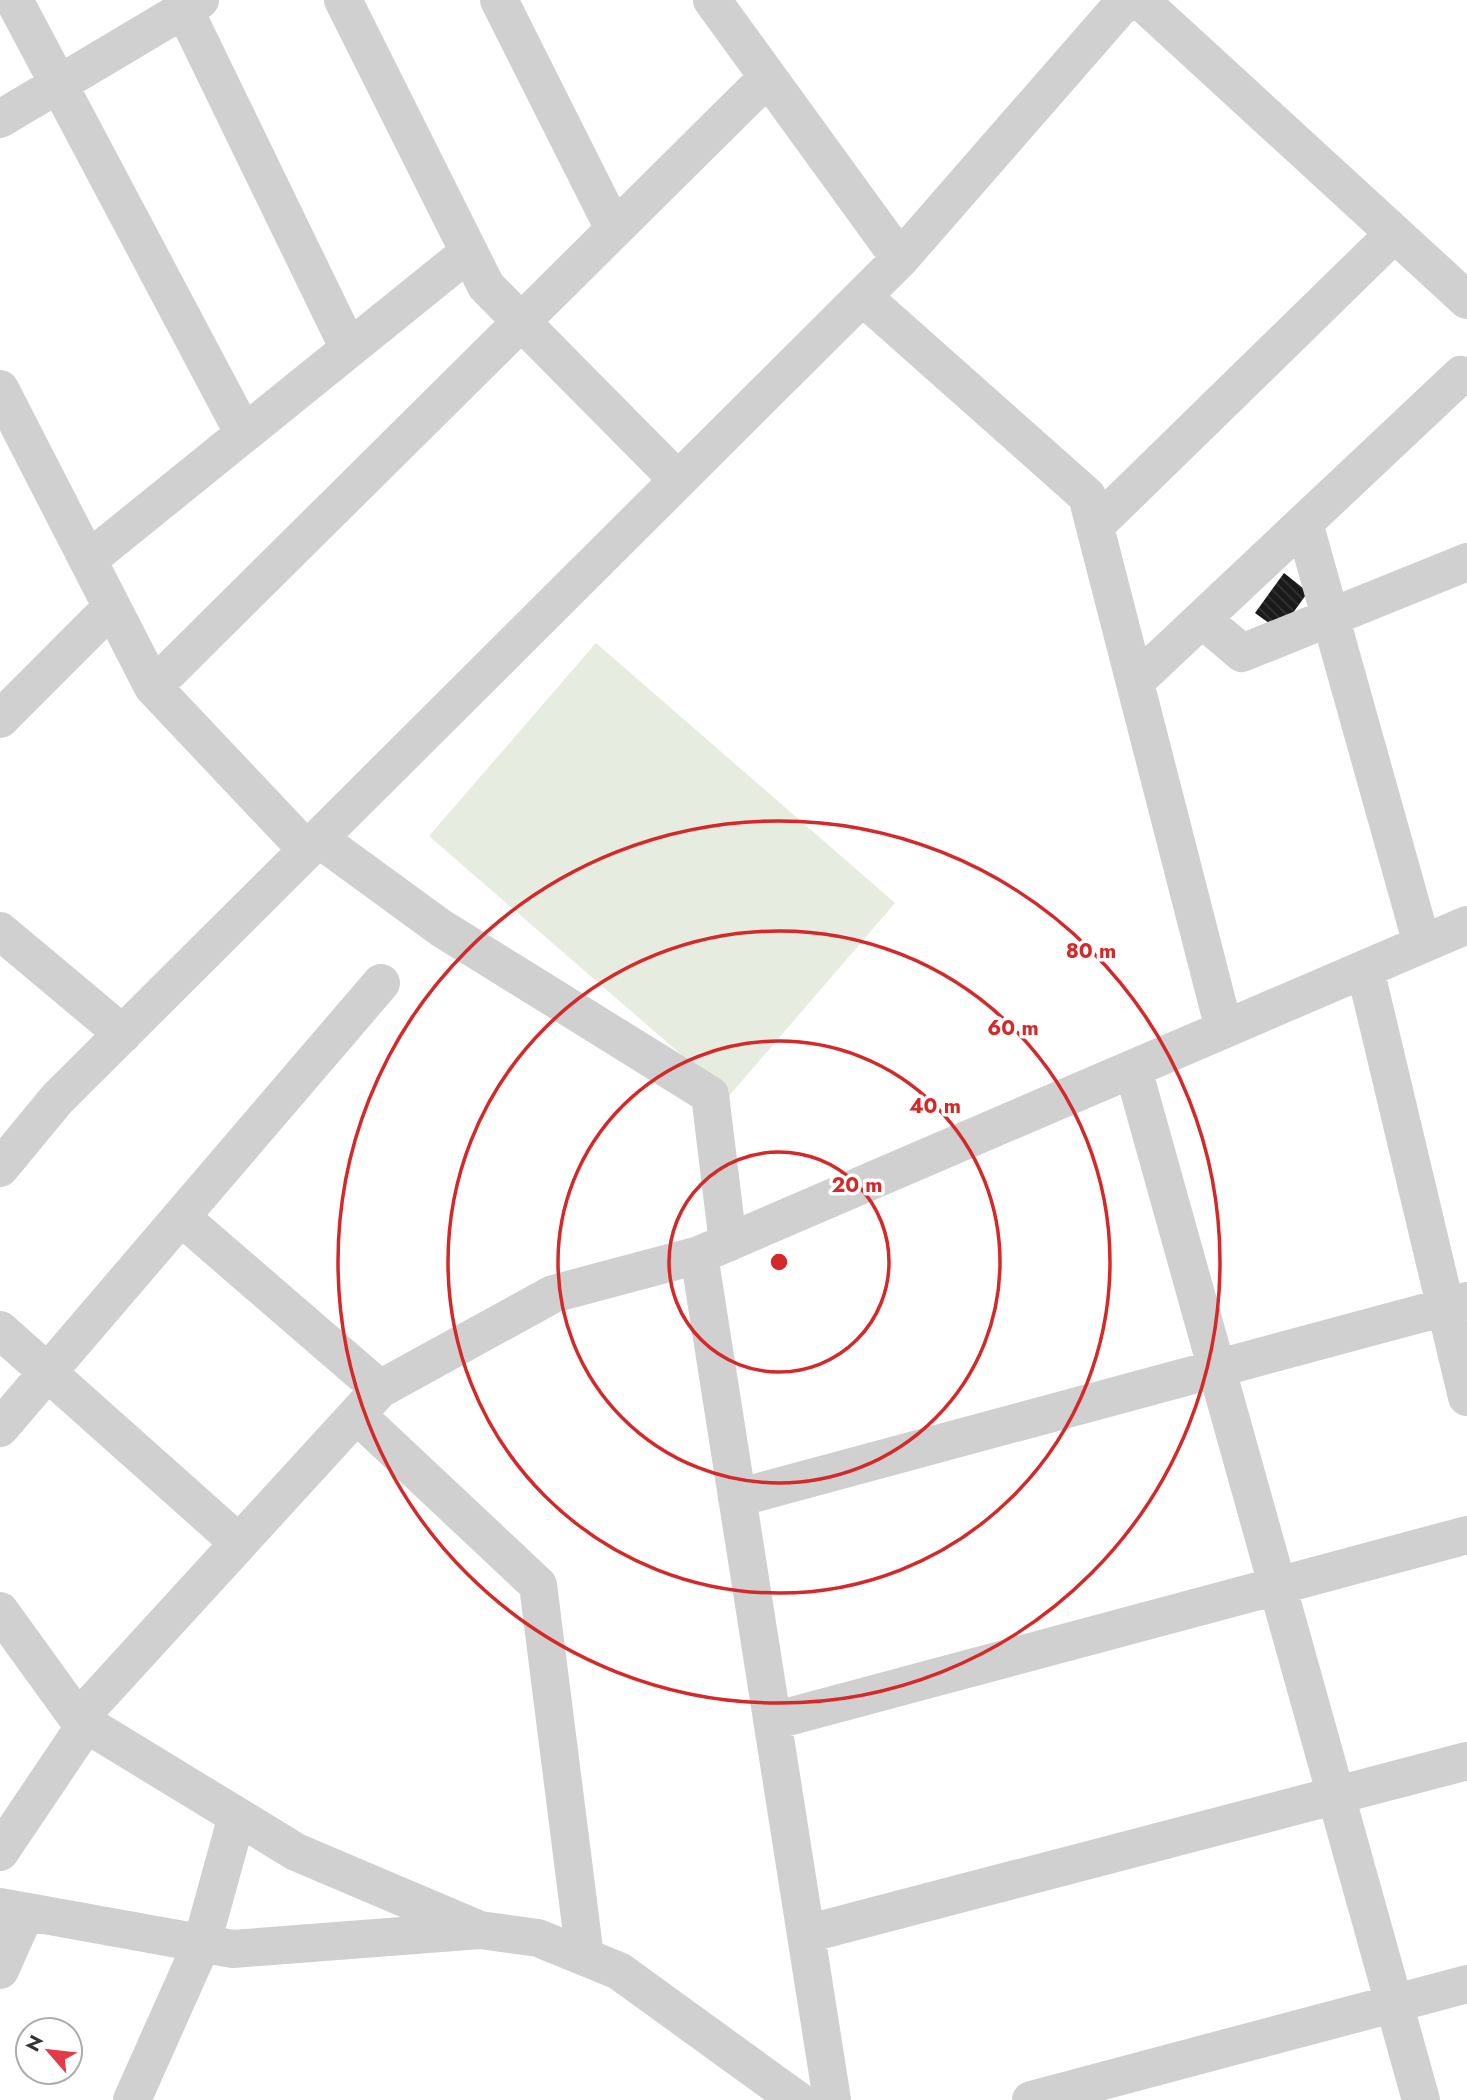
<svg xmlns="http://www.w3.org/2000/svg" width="1467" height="2100" viewBox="0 0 1467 2100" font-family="Jost,sans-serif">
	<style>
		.grass { fill: #e6ecdf }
		.building { fill: url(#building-back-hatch) }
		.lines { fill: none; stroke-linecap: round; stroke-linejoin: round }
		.minor { stroke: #d0d0d0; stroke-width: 38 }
		.ring { fill: none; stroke: #d62828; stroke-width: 3.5 }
		.centre { fill: #d62828; stroke: #fff; stroke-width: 3.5 }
		.ring-label { font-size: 21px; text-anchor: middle; font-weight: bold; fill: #d62828; stroke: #fff; stroke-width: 7; stroke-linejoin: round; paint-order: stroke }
	</style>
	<defs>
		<pattern id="building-back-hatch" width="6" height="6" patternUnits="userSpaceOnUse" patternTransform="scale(1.75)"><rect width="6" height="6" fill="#1a1a1a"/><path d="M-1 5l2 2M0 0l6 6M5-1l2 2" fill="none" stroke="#333"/></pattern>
	</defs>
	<rect width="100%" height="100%" fill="#fff"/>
	<!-- grass -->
	<path class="grass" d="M 596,643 L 895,903 L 729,1096 L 429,836 Z"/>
	<!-- building -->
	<path class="building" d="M 1284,573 L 1308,592 L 1280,631 L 1255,613 Z"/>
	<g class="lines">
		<!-- minor -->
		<path class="minor" d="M 14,0 L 244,434
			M 343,0 L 486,286 L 678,480
			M 499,0 L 614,229
			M 712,0 L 900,259
			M 1140,0 L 1467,300
			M 184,9 L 349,349
			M 0,119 L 200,0
			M 863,297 L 1087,496 L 1224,1029
			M 0,389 L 153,687 L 307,850
			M 1304,523 L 1422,944
			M 1095,526 L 1394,234
			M 88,560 L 469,252
			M 1202,619 L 1242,653 L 1467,562
			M 1135,682 L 1461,375 L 1467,377
			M 153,687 L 768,77
			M 0,719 L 112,607
			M 319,839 L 441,928 L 710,1095 L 728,1243
			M 0,931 L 123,1034
			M 1365,969 L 1467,1397
			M 1133,1069 L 1421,2100
			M 0,1168 L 57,1099 L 900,259 L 1126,0
			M 181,1217 L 380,1389
			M 699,1255 L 832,2100
			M 0,1330 L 239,1543
			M 357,1415 L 538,1585 L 585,1957
			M 0,1428 L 381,983
			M 737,1498 L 1467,1301
			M 0,1611 L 78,1719 L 296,1852 L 475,1928
			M 78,1719 L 380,1389 L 553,1294 L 699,1255 L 1467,925
			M 773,1721 L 1467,1535
			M 0,1852 L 86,1724
			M 0,1907 L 233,1949 L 480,1930 L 538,1938 L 619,1971 L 797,2100
			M 806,1934 L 1467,1761
			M 0,1970 L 26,1912
			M 132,2100 L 202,1943 L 237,1816
			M 1031,2100 L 1467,1984"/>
	</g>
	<!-- distance rings -->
	<g class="ring">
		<circle cx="779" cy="1262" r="110"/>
		<circle cx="779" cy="1262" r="221"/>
		<circle cx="779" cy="1262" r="331"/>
		<circle cx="779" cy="1262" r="441"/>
	</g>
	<circle cx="779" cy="1262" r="10" class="centre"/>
	<g class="ring-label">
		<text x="1091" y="958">80 m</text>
		<text x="1013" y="1035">60 m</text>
		<text x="935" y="1113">40 m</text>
		<text x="857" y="1192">20 m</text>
	</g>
	<!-- north arrow -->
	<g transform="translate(49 2051) rotate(298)"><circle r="33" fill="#ffffff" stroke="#adadad" stroke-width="2"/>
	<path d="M0-5L12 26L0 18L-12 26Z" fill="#e63946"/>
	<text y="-10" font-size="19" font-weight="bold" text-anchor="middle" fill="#333333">N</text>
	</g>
</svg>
